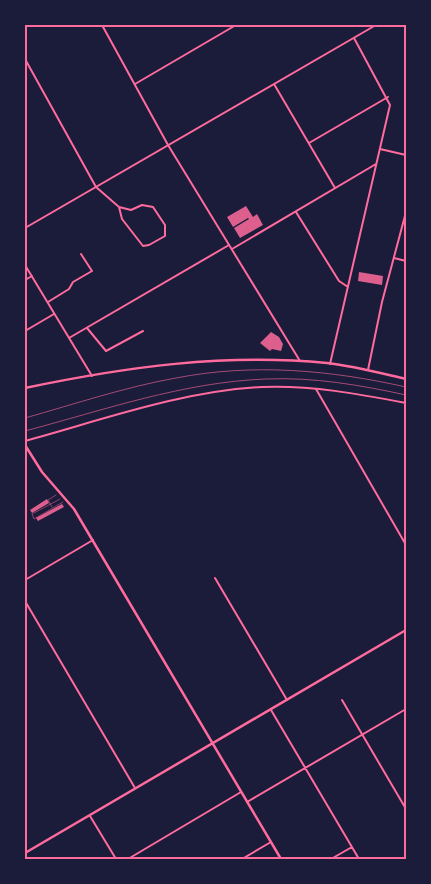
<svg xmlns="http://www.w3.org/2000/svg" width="431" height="884" viewBox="0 0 431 884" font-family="'Noto Serif',serif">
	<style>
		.building { fill: #dd5f8e }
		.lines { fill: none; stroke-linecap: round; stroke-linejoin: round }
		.path { stroke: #ff6b9d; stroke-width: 0.5 }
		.minor { stroke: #ff6b9d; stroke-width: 2 }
		.tertiary { stroke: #ff6b9d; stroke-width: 2 }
		.secondary { stroke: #ff6b9d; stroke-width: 2.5 }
		.primary { stroke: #ff6b9d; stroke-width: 2.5 }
		.rail { stroke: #a44b75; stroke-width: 1 }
		.neatline { fill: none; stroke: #ff6b9d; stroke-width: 2 }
	</style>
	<rect width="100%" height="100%" fill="#1b1b3a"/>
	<!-- building -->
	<path class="building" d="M 246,206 L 253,217 L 257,214 L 263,225 L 240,238 L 234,228 L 249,219 L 248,218 L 233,227 L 227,217 Z
		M 359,272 L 383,276 L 382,285 L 358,281 Z
		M 271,332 L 279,337 L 283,344 L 281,351 L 272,349 L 270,351 L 260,343 Z
		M 47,499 L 49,503 L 32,513 L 30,510 Z
		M 62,504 L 64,507 L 38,521 L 36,518 Z"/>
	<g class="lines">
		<!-- path -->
		<path class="path" d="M 60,499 L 32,514 L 34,519 L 63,502
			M 52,507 L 48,500 L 56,495"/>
		<!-- minor -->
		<path class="minor" d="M 25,59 L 96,187 L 119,207 L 131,210 L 142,205 L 153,207 L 165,225 L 165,236 L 149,245 L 143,246 L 122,219 L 119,207
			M 135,84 L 236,25
			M 274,84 L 335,188
			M 309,143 L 388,97
			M 380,149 L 406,155
			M 296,212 L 339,281 L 348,287
			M 25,228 L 376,25
			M 232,249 L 376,164
			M 394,258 L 406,261
			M 25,265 L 92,376
			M 25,280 L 32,276
			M 48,302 L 69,289 L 73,282 L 92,271 L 81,254
			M 87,328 L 106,351 L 143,331
			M 25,331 L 54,314
			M 69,338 L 229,245
			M 330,364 L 390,105 L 354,38
			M 368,370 L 382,302 L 406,212
			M 316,389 L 406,545
			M 215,578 L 287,700
			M 25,580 L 93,540
			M 25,601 L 135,788
			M 342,700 L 406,809
			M 271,710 L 359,859
			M 247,802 L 406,709
			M 90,816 L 116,859
			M 128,859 L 241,792
			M 242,859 L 271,842
			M 331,859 L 352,847"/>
		<!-- tertiary -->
		<path class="tertiary" d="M 102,25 L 168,145 L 300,361
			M 25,441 C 102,420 182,391 262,387 C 311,385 359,394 406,403"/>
		<!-- secondary -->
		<path class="secondary" d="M 25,445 L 42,472 L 74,509 L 281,859
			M 25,853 L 406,630"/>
		<!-- primary -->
		<path class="primary" d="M 25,388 C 125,367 225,353 327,363 C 354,366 380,373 406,379"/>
		<!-- rail -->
		<path class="rail" d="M 25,418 C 75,404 125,387 176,378 C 253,363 330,370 406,387
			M 25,431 C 104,410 184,382 266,379 C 314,377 360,385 406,395"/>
	</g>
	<!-- border -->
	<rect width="431" height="884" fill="none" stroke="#1b1b3a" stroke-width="52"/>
	<rect x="26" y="26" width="379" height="832" class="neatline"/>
</svg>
